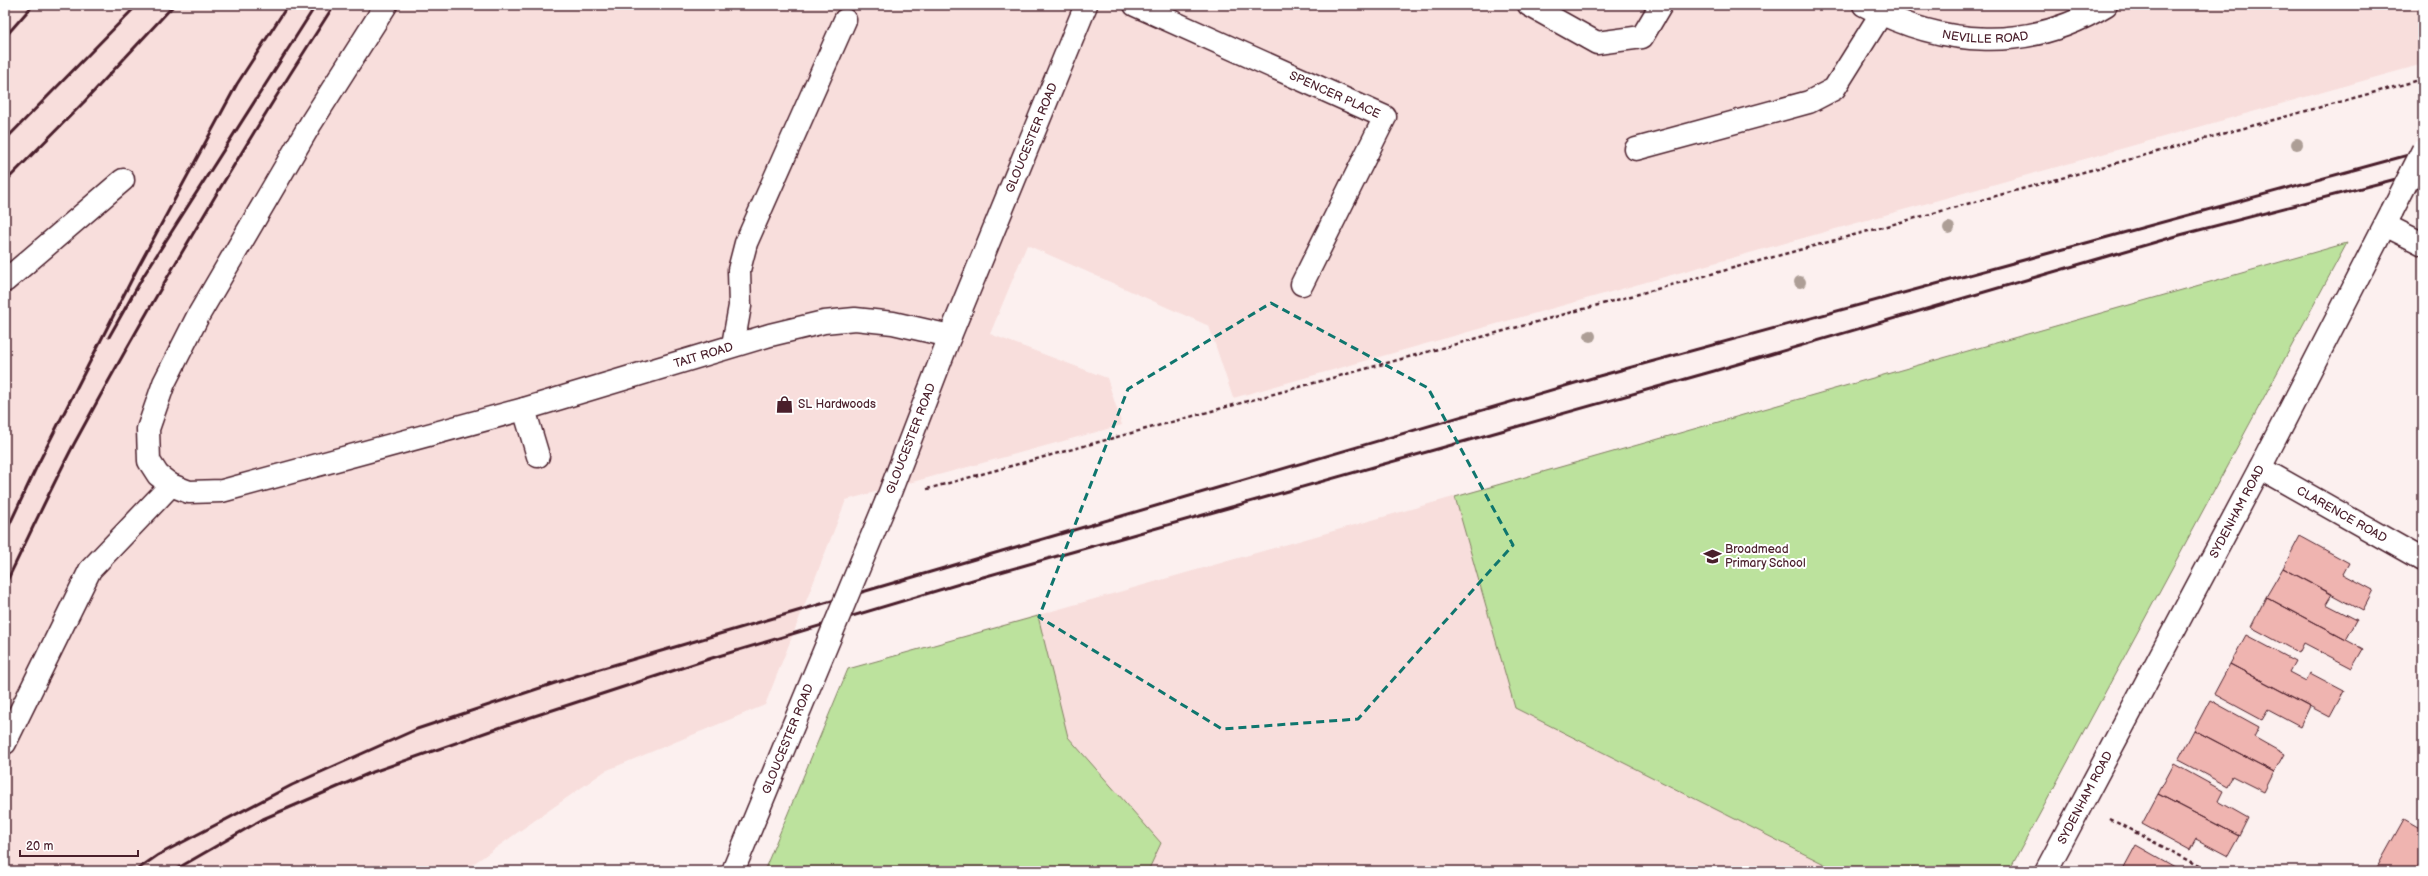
<svg xmlns="http://www.w3.org/2000/svg" width="2428" height="876" viewBox="0 0 2428 876" font-family="'Balsamiq Sans',sans-serif">
	<style>
		.built { fill: #f8dedc }
		.park { fill: #bce29d; stroke: #838064 }
		.building { fill: #efb4b0; stroke: #4a1f2b }
		.lines { fill: none; stroke-linecap: round; stroke-linejoin: round }
		.minor-casing { stroke: #4a1f2b; stroke-width: 25 }
		.path { stroke: #4a1f2b; stroke-width: 2.5; stroke-dasharray: 4 3; stroke-linecap: butt }
		.minor { stroke: #fff; stroke-width: 22 }
		.rail { stroke: #4a1f2b; stroke-width: 3 }
		.minor-bridge-casing { stroke: #4a1f2b; stroke-width: 25; stroke-linecap: butt }
		.minor-bridge { stroke: #fff; stroke-width: 22 }
		.tree { fill: #ad9e96 }
		.marked { fill: none; stroke: #0f766e; stroke-width: 3; stroke-dasharray: 8 5; stroke-linejoin: round }
		.labels { text-anchor: middle; dominant-baseline: central; stroke-width: 4; stroke-linejoin: round; paint-order: stroke }
		.street-label { font-size: 12px; fill: #4a1f2b; stroke: #fff }
		.poi-label { font-size: 12px; fill: #4a1f2b; stroke: #fff; text-anchor: start }
	</style>
	<rect width="100%" height="100%" fill="#fcf0ef"/>
	<filter id="ink" filterUnits="userSpaceOnUse"><feTurbulence type="fractalNoise" baseFrequency=".025" numOctaves="2"/><feDisplacementMap in="SourceGraphic" scale="8" xChannelSelector="R" yChannelSelector="G"/><feConvolveMatrix kernelMatrix="1 2 1 2 8 2 1 2 1" color-interpolation-filters="sRGB"/></filter>
	<g filter="url(#ink)">
		<!-- built -->
		<path class="built" d="M 5,5 L 2423,5 L 2423,64 L 1233,398 L 1209,326 L 1027,245 L 990,334 L 1107,378 L 1122,425 L 846,500 L 765,705 L 605,771 L 463,871 L 5,871 Z
			M 2347,243 L 2009,871 L 764,871 L 848,669 Z"/>
		<!-- park -->
		<path class="park" d="M 2347,243 L 2009,871 L 1838,871 L 1515,708 L 1455,497 Z
			M 1038,616 L 1068,737 L 1161,843 L 1148,871 L 764,871 L 848,669 Z"/>
		<!-- building -->
		<path class="building" d="M 2300,536 L 2349,563 L 2343,574 L 2373,590 L 2362,611 L 2283,568 Z
			M 2283,568 L 2332,594 L 2326,604 L 2357,620 L 2346,640 L 2266,597 Z
			M 2266,597 L 2363,649 L 2352,668 L 2304,643 L 2299,653 L 2251,627 Z
			M 2246,635 L 2295,661 L 2289,672 L 2306,681 L 2310,673 L 2344,691 L 2330,717 L 2230,664 Z
			M 2230,664 L 2310,706 L 2300,727 L 2268,710 L 2262,720 L 2214,694 Z
			M 2210,700 L 2259,727 L 2254,737 L 2284,754 L 2274,772 L 2194,730 Z
			M 2194,730 L 2274,772 L 2264,792 L 2232,776 L 2227,786 L 2178,760 Z
			M 2174,764 L 2223,791 L 2218,801 L 2248,818 L 2239,836 L 2158,794 Z
			M 2158,794 L 2239,836 L 2228,856 L 2196,839 L 2190,850 L 2142,824 Z
			M 2404,819 L 2423,830 L 2423,871 L 2375,871 Z
			M 2136,845 L 2182,871 L 2122,871 Z"/>
		<g class="lines">
			<defs>
				<g id="minor">
					<path id="s1" d="M 386,5 L 311,123 L 198,316 L 164,383 L 148,429 L 149,461 L 158,475 L 171,485 L 189,492 L 222,491 L 524,409 L 770,335 L 824,322 L 855,319 L 893,323 L 950,336"/>
					<path id="s2" d="M 1135,5 L 1385,117 L 1302,284"/>
					<path d="M 1529,5 L 1597,43 L 1642,37 L 1661,5"/>
					<path id="s3" d="M 1864,5 C 1943,47 2028,53 2106,5"/>
					<path d="M 1636,149 L 1809,102 L 1834,89 L 1881,14"/>
					<path d="M 2385,225 L 2423,244"/>
					<path d="M 5,281 L 123,180"/>
					<path d="M 733,345 L 740,306 L 739,270 L 746,243 L 845,20"/>
					<path d="M 524,409 L 538,456"/>
					<path id="s4" d="M 2260,468 L 2423,560"/>
					<path id="s5" d="M 887,500 L 950,336 L 1086,5"/>
					<path d="M 5,743 L 90,570 L 171,485"/>
					<path d="M 733,871 L 788,738"/>
					<path id="s6" d="M 2046,871 L 2260,468 L 2392,211"/>
				</g>
			</defs>
			<!-- minor casing -->
			<use href="#minor" class="minor-casing"/>
			<!-- path -->
			<path class="path" d="M 927,489 L 2423,79
				M 2110,819 L 2209,871"/>
			<!-- minor -->
			<use href="#minor" class="minor"/>
			<!-- rail -->
			<path class="rail" d="M 5,37 L 33,5
				M 5,140 L 137,5
				M 5,182 L 84,102 L 174,5
				M 109,337 L 144,275 L 316,5
				M 5,534 L 37,466 L 137,269 L 237,84 L 288,5
				M 5,585 C 28,538 50,490 74,444 C 155,294 242,148 334,5
				M 135,871 L 158,855 L 292,785 L 417,729 L 576,676 L 1599,376 L 2423,151
				M 173,871 L 263,819 L 370,773 L 513,723 L 712,658 L 976,579 L 1714,371 L 2180,235 L 2423,172"/>
			<defs>
				<path id="minor-bridge" d="M 2392,211 L 2423,150
					M 788,738 L 887,500"/>
			</defs>
			<!-- minor-bridge casing -->
			<use href="#minor-bridge" class="minor-bridge-casing"/>
			<!-- minor-bridge -->
			<use href="#minor-bridge" class="minor-bridge"/>
		</g>
		<!-- trees -->
		<g class="tree">
			<circle cx="2297" cy="144" r="6"/>
			<circle cx="1949" cy="228" r="6"/>
			<circle cx="1800" cy="282" r="6"/>
			<circle cx="1590" cy="336" r="6"/>
		</g>
	</g>
	<!-- marked area -->
	<path class="marked" d="M 1271,303 L 1428,388 L 1513,545 L 1358,719 L 1222,729 L 1039,617 L 1128,389 Z"/>
	<!-- icons -->
	<defs>
		<symbol id="shop-bare" viewBox="-9 -9 18 18"><path d="M-5-2.5h2.3a2.7 3.5 0 0 1 5.4 0H5L5.5 6h-11ZM-1.5-2.5h3a1.5 2.3 0 0 0-3 0Z" fill="#4a1f2b" stroke="#fff" stroke-width="2.5" paint-order="stroke"/></symbol>
		<symbol id="school-bare" viewBox="-9 -9 18 18"><path d="M0-5L7-2L0 1L-7-2ZM-4 1L0 2.5L4 1V4Q0 6-4 4Z" fill="#4a1f2b" stroke="#fff" stroke-width="2.5" paint-order="stroke"/></symbol>
	</defs>
	<g fill-rule="evenodd">
		<use href="#shop-bare" x="772" y="392" width="25" height="25"/>
		<use href="#school-bare" x="1700" y="544" width="25" height="25"/>
	</g>
	<g class="labels">
		<!-- street labels -->
		<g class="street-label">
			<text stroke="none"><textPath href="#s3" startOffset="127">NEVILLE ROAD</textPath></text>
			<text stroke="none"><textPath href="#s2" startOffset="219">SPENCER PLACE</textPath></text>
			<text stroke="none"><textPath href="#s5" startOffset="390">GLOUCESTER ROAD</textPath></text>
			<text stroke="none"><textPath href="#s1" startOffset="1105">TAIT ROAD</textPath></text>
			<text stroke="none"><textPath href="#s5" startOffset="66">GLOUCESTER ROAD</textPath></text>
			<text stroke="none"><textPath href="#s6" startOffset="407">SYDENHAM ROAD</textPath></text>
			<text stroke="none"><textPath href="#s4" startOffset="94">CLARENCE ROAD</textPath></text>
			<text transform="translate(788 739) rotate(-68)">GLOUCESTER ROAD</text>
			<text stroke="none"><textPath href="#s6" startOffset="83">SYDENHAM ROAD</textPath></text>
		</g>
		<!-- poi labels -->
		<g class="poi-label">
			<text x="798" y="404">SL Hardwoods</text>
			<text x="1725" y="549">Broadmead<tspan x="1725" dy="14">Primary School</tspan></text>
		</g>
	</g>
	<!-- margin -->
	<rect width="2428" height="876" fill="none" stroke="#fff" stroke-width="20"/>
	<rect x="10" y="10" width="2408" height="856" fill="none" stroke="#4a1f2b" stroke-width="1.5" filter="url(#ink)"/>
	<!-- scale -->
	<path d="M20 850v6h118v-6" fill="none" stroke="#4a1f2b" stroke-width="2"/>
	<text x="26" y="850" font-size="12" fill="#4a1f2b" stroke="#ffffff" stroke-width="3" paint-order="stroke">20 m</text>
</svg>
